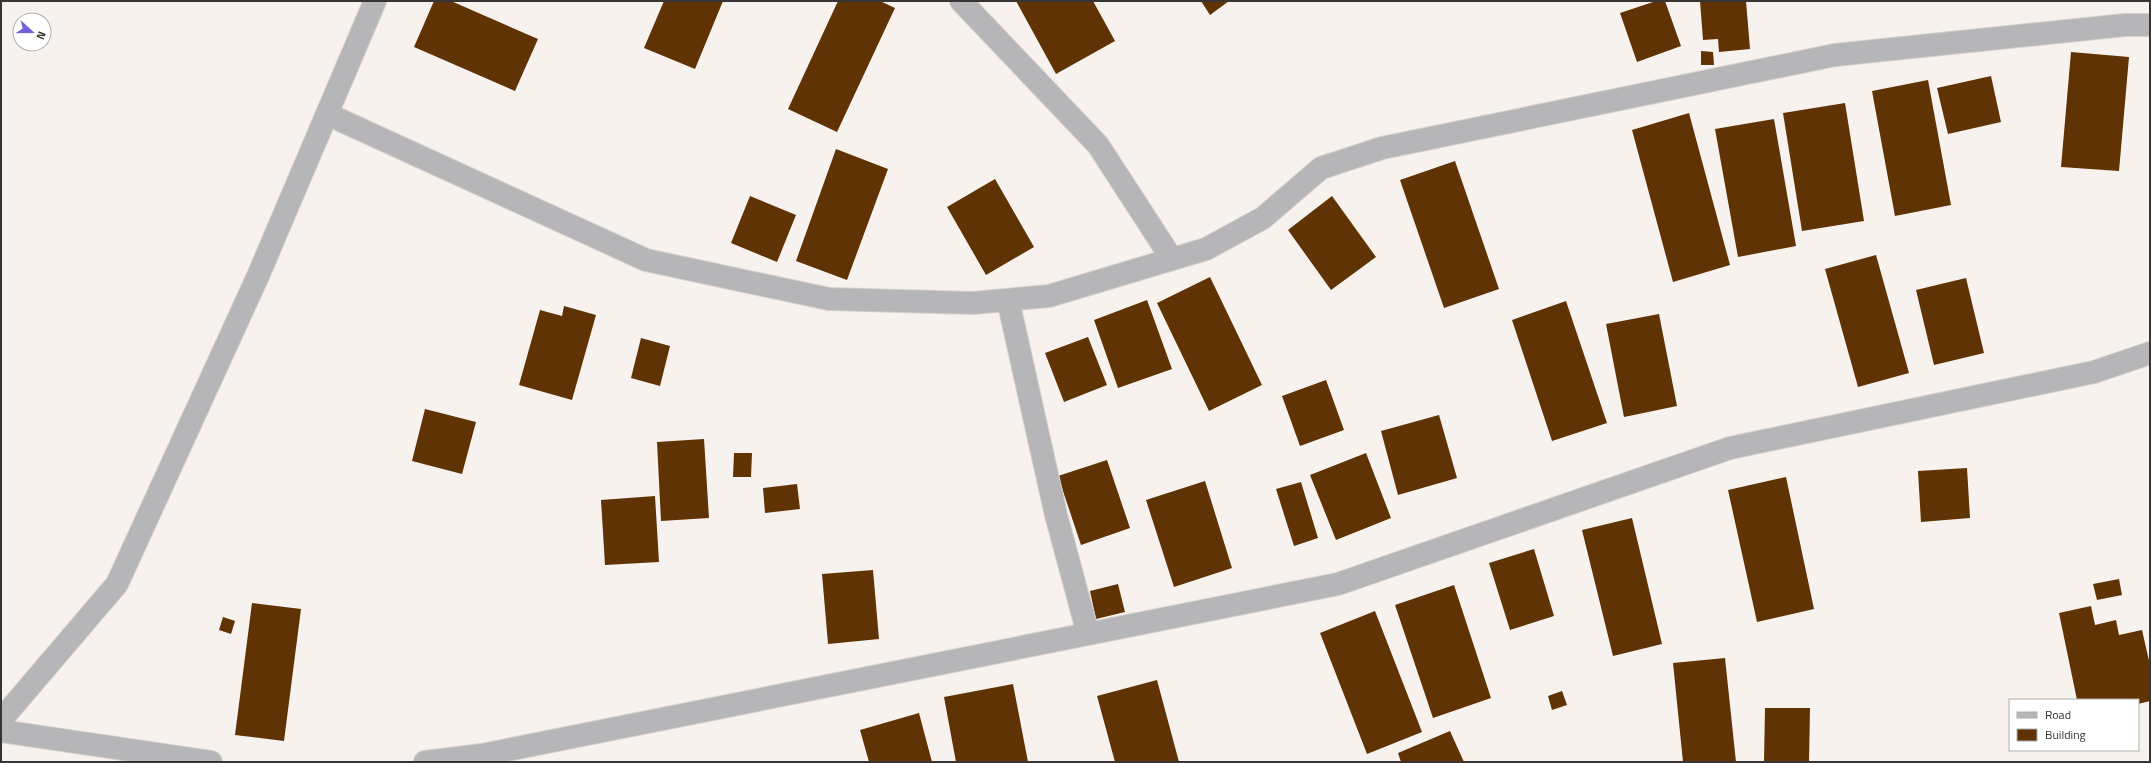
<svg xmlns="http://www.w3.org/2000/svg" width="2151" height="763" viewBox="0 0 2151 763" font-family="'Titillium Web',sans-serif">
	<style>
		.building { fill: #5f3303 }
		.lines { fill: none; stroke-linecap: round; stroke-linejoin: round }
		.street-casing { stroke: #d5d0cc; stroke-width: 24 }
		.street { stroke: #b6b6b8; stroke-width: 22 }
	</style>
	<rect width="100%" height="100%" fill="#f8f2ee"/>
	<!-- building -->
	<path class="building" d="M 434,1 L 451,1 L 538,39 L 515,91 L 414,47 Z
		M 664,1 L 723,1 L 695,69 L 644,48 Z
		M 838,1 L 880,1 L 895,8 L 837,132 L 788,109 Z
		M 1016,1 L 1093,1 L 1115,41 L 1056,74 Z
		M 1201,1 L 1229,1 L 1210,15 Z
		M 1656,1 L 1665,1 L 1681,46 L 1637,62 L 1620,13 Z
		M 1700,1 L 1746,1 L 1750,49 L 1719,52 L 1718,39 L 1703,40 Z
		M 1701,51 L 1713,52 L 1714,65 L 1701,65 Z
		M 2071,52 L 2129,57 L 2119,171 L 2061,167 Z
		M 1991,76 L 2001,122 L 1948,134 L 1937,88 Z
		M 1928,80 L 1951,205 L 1895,216 L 1872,91 Z
		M 1845,103 L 1864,221 L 1802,231 L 1783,113 Z
		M 1689,113 L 1730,265 L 1673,282 L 1632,130 Z
		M 1774,119 L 1796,246 L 1738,257 L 1715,129 Z
		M 836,149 L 888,169 L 847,280 L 796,261 Z
		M 1455,161 L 1499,289 L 1444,308 L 1400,180 Z
		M 995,179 L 1034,247 L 986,275 L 947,207 Z
		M 750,196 L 796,215 L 777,262 L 731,243 Z
		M 1332,196 L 1376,257 L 1331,290 L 1288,230 Z
		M 1876,255 L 1909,373 L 1858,387 L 1825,269 Z
		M 1210,277 L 1262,385 L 1209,411 L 1157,303 Z
		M 1966,278 L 1984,353 L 1934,365 L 1916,290 Z
		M 1147,300 L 1172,369 L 1118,388 L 1094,320 Z
		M 1566,301 L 1607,423 L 1552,441 L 1512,320 Z
		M 564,306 L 596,315 L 572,400 L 519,385 L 540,310 L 562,316 Z
		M 1659,314 L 1677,406 L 1624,417 L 1606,324 Z
		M 1088,337 L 1107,385 L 1064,402 L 1045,353 Z
		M 641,338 L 670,346 L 660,386 L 631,378 Z
		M 1326,380 L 1344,430 L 1300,446 L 1282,396 Z
		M 425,409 L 476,422 L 462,474 L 412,461 Z
		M 1439,415 L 1457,478 L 1398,495 L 1381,431 Z
		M 704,439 L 709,518 L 661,521 L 657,442 Z
		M 734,453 L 752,453 L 751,477 L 733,477 Z
		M 1366,453 L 1391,518 L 1336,540 L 1310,475 Z
		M 1107,460 L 1130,528 L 1081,545 L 1058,476 Z
		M 1967,468 L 1970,518 L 1921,522 L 1918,471 Z
		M 1786,477 L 1814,609 L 1757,622 L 1728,490 Z
		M 1205,481 L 1232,568 L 1174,587 L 1146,500 Z
		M 1301,482 L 1318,538 L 1294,546 L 1276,489 Z
		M 797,484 L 800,509 L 765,513 L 763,488 Z
		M 655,496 L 659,562 L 605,565 L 601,500 Z
		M 1632,518 L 1662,644 L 1613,656 L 1582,530 Z
		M 1534,549 L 1554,616 L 1510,630 L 1489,563 Z
		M 873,570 L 879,639 L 828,644 L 822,574 Z
		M 2119,579 L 2122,595 L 2097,600 L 2093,584 Z
		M 1118,584 L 1125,612 L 1096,619 L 1090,591 Z
		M 1454,585 L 1491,698 L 1433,718 L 1395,605 Z
		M 252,603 L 301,609 L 284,741 L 235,735 Z
		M 2091,606 L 2095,625 L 2116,620 L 2119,635 L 2142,630 L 2150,665 L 2150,701 L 2138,704 L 2138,700 L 2077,700 L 2059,613 Z
		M 1375,611 L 1422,732 L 1367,754 L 1320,633 Z
		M 223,617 L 235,621 L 231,634 L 219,630 Z
		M 1725,658 L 1736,762 L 1683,762 L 1673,663 Z
		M 1157,680 L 1179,762 L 1115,762 L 1097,696 Z
		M 1013,684 L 1028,762 L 956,762 L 944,697 Z
		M 1562,691 L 1567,705 L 1552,710 L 1548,696 Z
		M 1765,708 L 1810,708 L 1809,762 L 1764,762 Z
		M 919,713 L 932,762 L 869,762 L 860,730 Z
		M 1450,731 L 1464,762 L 1401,762 L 1398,753 Z"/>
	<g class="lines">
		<defs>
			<path id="street" d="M 961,1 L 1098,145 L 1172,259
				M 327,114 L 646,260 L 829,299 L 973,303 L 1049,296 L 1206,249 L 1263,218 L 1321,168 L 1382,148 L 1835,55 L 2125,25 L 2150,25
				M 1008,300 L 1056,515 L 1088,634
				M 1,720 L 117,584 L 258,276 L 375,1
				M 1,731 L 211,762
				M 425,762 L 482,755 L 1338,584 L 1730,448 L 2094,372 L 2150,353"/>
		</defs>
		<!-- street casing -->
		<use href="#street" class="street-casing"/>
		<!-- street -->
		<use href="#street" class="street"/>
	</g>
	<!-- border -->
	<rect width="2151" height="763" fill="none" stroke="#373433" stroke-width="4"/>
	<!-- legend -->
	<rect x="2009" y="699" width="130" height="52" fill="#ffffff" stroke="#afaead"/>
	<rect x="2017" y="712" width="20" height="6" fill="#b6b6b8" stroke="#afaead"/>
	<text x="2045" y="719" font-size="12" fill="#373433">Road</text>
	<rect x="2017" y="729" width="20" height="12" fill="#5f3303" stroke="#afaead"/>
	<text x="2045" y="739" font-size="12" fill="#373433">Building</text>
	<!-- north arrow -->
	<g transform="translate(32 32) rotate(111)"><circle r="19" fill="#ffffff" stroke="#afaead"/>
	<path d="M0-3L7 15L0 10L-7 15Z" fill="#7560da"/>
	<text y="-6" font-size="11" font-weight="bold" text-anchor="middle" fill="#373433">N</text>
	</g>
</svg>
